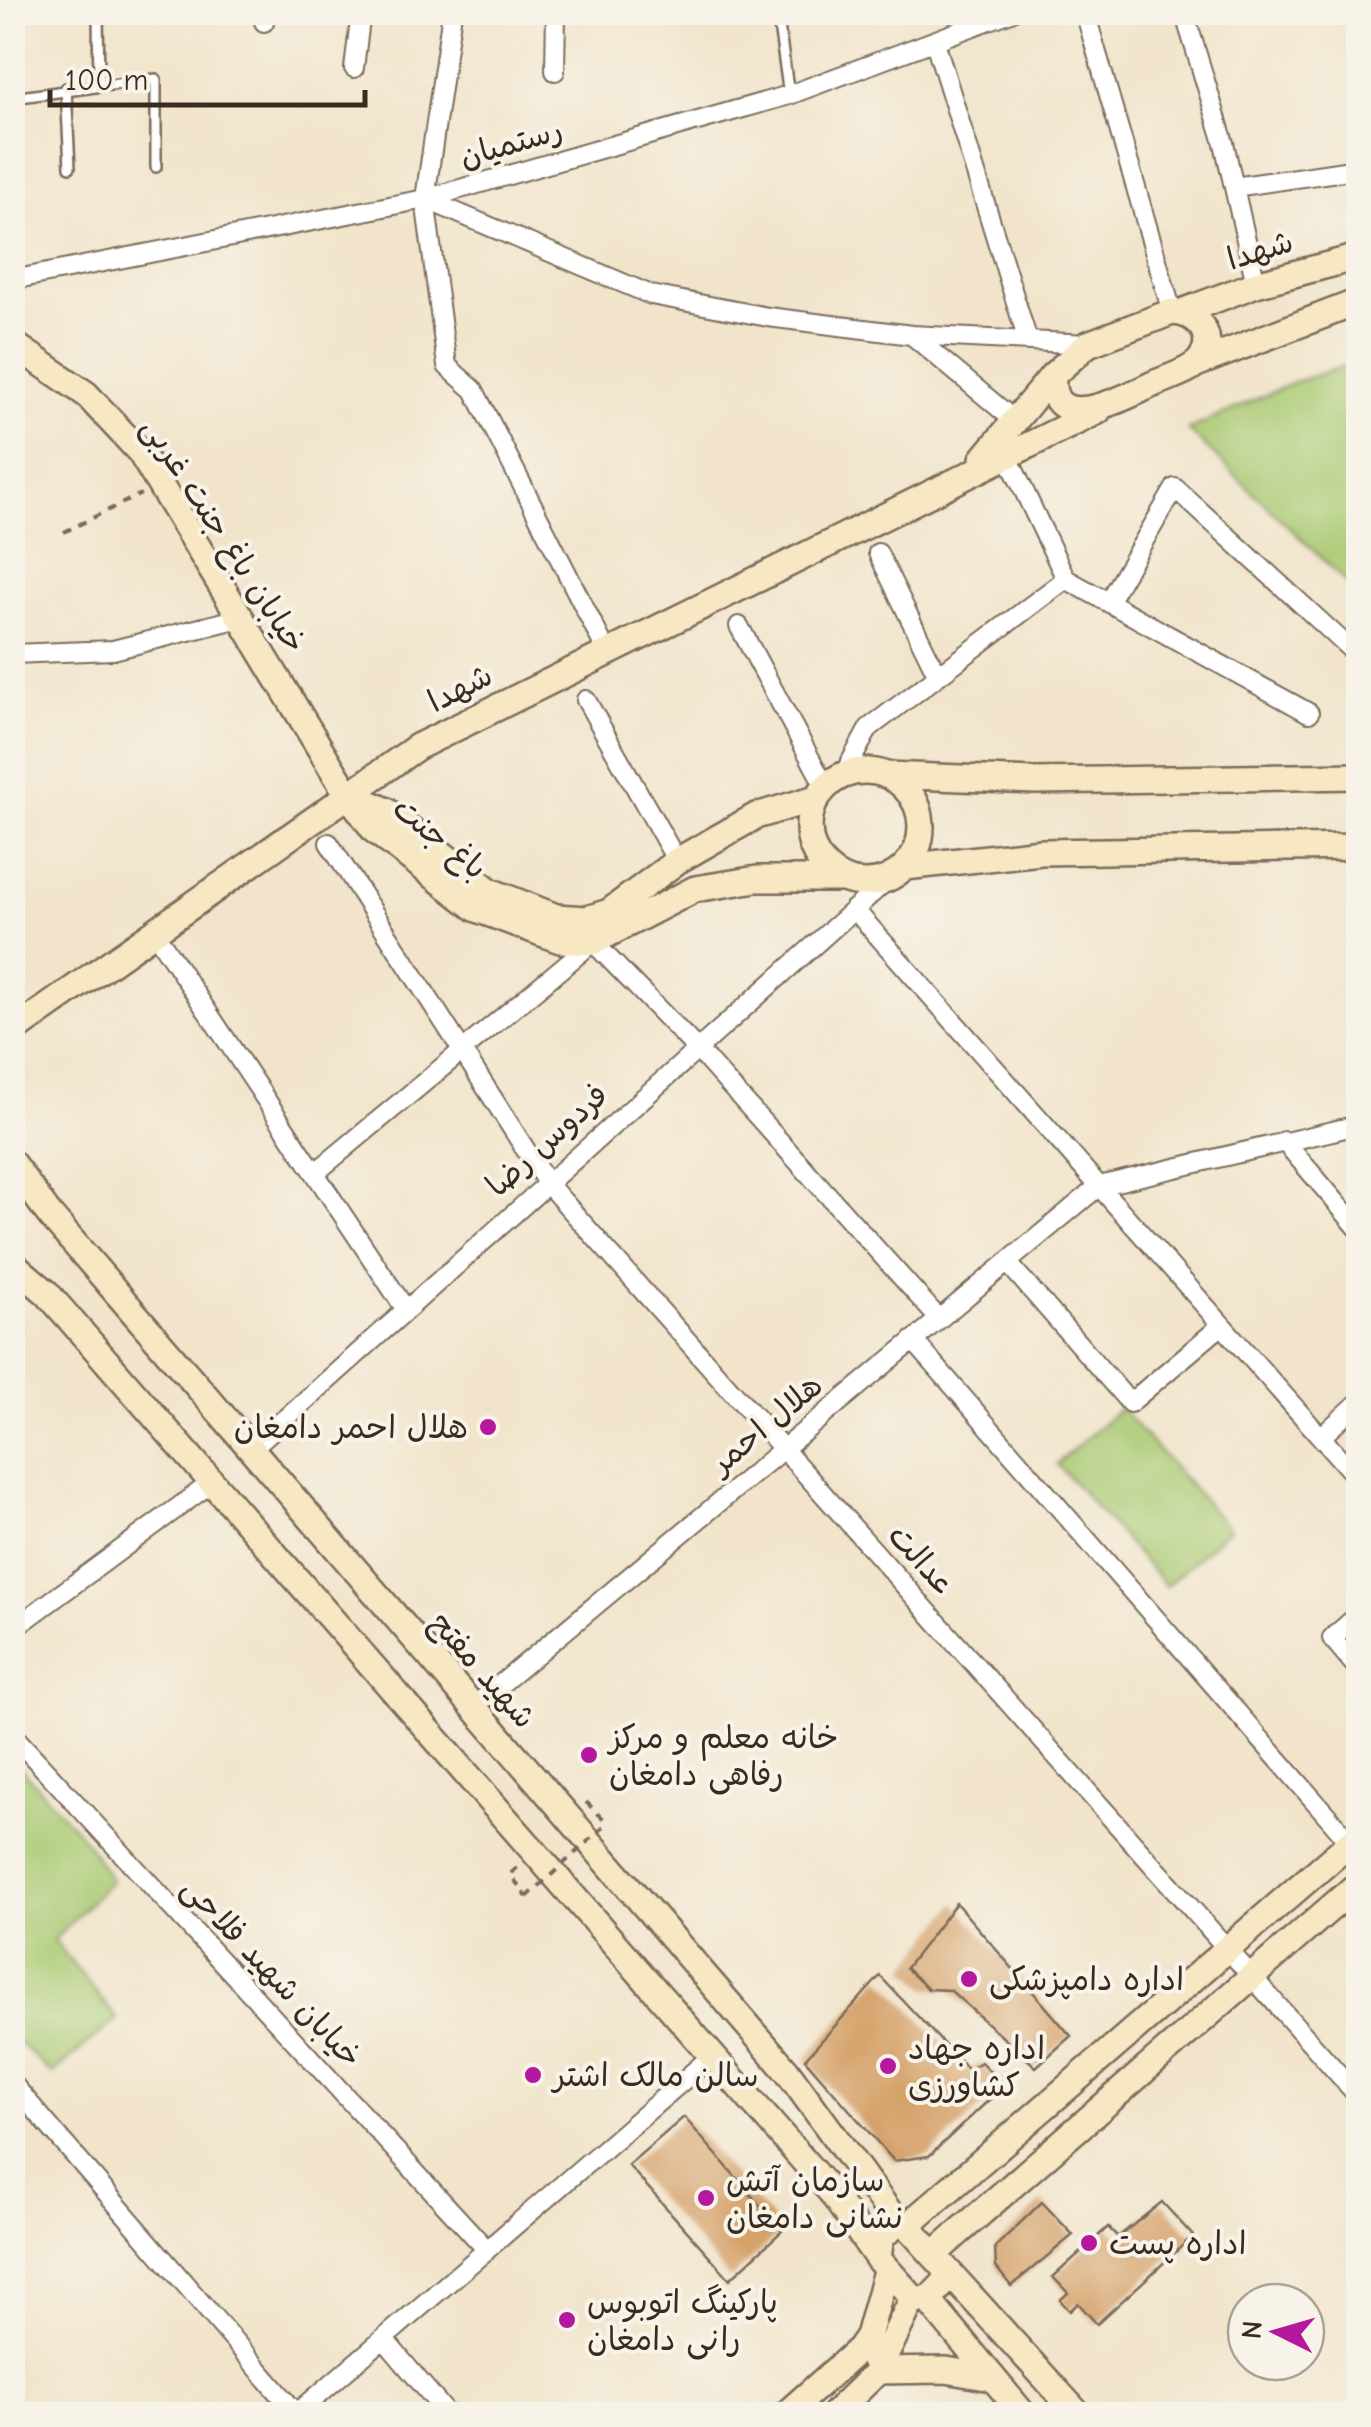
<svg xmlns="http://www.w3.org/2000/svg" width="1371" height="2427" viewBox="0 0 1371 2427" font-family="'Comic Neue','Playpen Sans Arabic',sans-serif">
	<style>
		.green { fill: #a8c971; stroke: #727a48; stroke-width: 2.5 }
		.building { fill: #d5a26b }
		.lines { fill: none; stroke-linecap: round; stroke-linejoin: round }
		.lane-casing { stroke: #7b6b5a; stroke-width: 14 }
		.street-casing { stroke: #7b6b5a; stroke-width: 22 }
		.secondary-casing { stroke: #7b6b5a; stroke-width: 30 }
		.path { stroke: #7b6b5a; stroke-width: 4; stroke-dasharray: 8 8; stroke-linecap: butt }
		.lane { stroke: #fff; stroke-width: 9 }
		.street { stroke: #fff; stroke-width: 18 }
		.secondary { stroke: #f7e8c3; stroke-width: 25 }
		.path-bridge { stroke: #7b6b5a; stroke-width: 4; stroke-dasharray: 8 8; stroke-linecap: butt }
		.poi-dot { fill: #b5179e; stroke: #f7f3e8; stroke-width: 4 }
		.labels { text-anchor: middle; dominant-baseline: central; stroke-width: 8; stroke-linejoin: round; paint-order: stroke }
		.street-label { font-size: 32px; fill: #3b2a1e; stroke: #f7f3e8 }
		.poi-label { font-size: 32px; fill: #3b2a1e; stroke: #f7f3e8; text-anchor: start }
	</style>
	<rect width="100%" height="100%" fill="#f7f3e8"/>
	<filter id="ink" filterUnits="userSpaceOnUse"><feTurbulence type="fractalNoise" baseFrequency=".01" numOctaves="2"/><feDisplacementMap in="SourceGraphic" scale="20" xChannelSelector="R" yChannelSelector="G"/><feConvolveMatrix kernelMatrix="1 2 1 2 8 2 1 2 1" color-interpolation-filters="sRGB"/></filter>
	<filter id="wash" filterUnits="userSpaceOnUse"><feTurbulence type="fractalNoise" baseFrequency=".0048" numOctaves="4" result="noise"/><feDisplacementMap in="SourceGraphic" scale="40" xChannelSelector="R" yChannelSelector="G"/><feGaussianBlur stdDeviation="2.25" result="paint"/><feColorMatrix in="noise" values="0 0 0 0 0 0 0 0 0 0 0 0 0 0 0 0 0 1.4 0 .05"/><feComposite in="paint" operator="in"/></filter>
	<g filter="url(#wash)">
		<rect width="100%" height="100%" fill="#f1e4ca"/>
		<!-- green -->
		<path class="green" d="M 1358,362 L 1358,593 L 1188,430 L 1295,382 Z
			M 1120,1408 L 1229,1529 L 1166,1586 L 1057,1464 Z
			M 12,1758 L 83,1838 L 111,1880 L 54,1940 L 117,2019 L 52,2074 L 13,2037 Z"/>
		<g id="blocks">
			<!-- building -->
			<path class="building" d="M 956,1903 L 1071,2036 L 1036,2067 L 950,1990 L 928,1989 L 906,1968 Z
				M 880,1976 L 968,2070 L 981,2062 L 1004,2086 L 929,2156 L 894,2161 L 805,2059 Z
				M 684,2117 L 782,2231 L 730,2279 L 628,2165 Z
				M 1042,2202 L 1073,2235 L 1011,2286 L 996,2267 L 995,2247 Z
				M 1162,2202 L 1193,2236 L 1097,2324 L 1078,2303 L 1070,2311 L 1060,2300 L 1068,2293 L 1053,2277 L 1108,2227 L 1118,2237 Z"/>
		</g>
	</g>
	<g filter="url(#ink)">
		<use href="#blocks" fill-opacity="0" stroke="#7b6b5a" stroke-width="2.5"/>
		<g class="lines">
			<defs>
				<path id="lane" d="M 98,12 L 99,85
					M 777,12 L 789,95
					M 66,88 L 70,167
					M 12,98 L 156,79 L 156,167"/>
				<path id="street" d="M 452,12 L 425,199 L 447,366 L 474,390 L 606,650
					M 1085,12 L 1172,312
					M 1184,12 L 1224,143 L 1256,284
					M 264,22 L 264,12
					M 935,42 L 1028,341
					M 354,68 L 361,12
					M 555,71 L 556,12
					M 1234,187 L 1358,169
					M 425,199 L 651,295 L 768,317 L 912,335 L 1088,344
					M 12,280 L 425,199 L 789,95 L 1011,12
					M 913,336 L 1015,421
					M 1006,453 L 1066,579 L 1309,713
					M 878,553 L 938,676
					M 1108,602 L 1175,488 L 1358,656
					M 739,626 L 825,786
					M 12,654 L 113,650 L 240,618
					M 586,700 L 677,861
					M 844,774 L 869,728 L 1066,579
					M 329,843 L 547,1183 L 1358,2096
					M 854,909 L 1358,1479
					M 163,945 L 406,1310
					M 1284,1141 L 1358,1228
					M 315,1173 L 593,942 L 697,1049 L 939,1319
					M 1007,1262 L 1130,1403 L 1222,1325
					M 913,1340 L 1351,1843
					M 1321,1437 L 1358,1403
					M 251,1449 L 887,880
					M 1358,1615 L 1332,1638 L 1358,1669
					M 12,1630 L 211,1483
					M 472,1708 L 1099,1186 L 1358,1125
					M 12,1734 L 487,2250
					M 12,2083 L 297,2414
					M 384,2339 L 447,2414
					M 12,2407 L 19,2414
					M 296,2414 L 713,2055"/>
				<path id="secondary" d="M 1172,312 C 1197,312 1218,337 1200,360 C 1190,372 1166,378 1151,385 C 1126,397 1048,439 1053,375 L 1088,344 Z
					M 1182,312 L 1256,284 L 1358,257
					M 12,343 L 86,394 L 140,452 L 347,793 L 374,830 L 477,909 L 560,940 L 593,942 L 695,889 L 757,879 L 843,879
					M 1196,364 L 1358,302
					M 983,459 L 1053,375
					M809 827a56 56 0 1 1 112 0a56 56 0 1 1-112 0Z
					M 887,775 L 1035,781 L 1358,776
					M 351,795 L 387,811 L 490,891 L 556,917 L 587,919 L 609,912 L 677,861 L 756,816 L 816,798
					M 905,867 L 1041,852 L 1358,847
					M 12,1032 L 417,747 L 1098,411
					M 12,1163 L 49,1214 L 787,2071 L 898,2224
					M 12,1263 L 47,1293 L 831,2192 L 878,2259
					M 898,2224 L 907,2226 L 947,2270 L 946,2281 L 928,2300 L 913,2298 L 878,2259 L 881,2236 Z
					M 907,2226 L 1358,1836
					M 935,2253 L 1358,1884
					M 947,2270 L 1078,2414
					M 928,2300 L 1023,2414
					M 859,2349 L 873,2356 L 878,2371 L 946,2370 L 992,2378
					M 786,2414 L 859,2349 L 868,2336 L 886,2271
					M 834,2414 L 878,2371 L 913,2298"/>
			</defs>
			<!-- lane casing -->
			<use href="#lane" class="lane-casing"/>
			<!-- street casing -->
			<use href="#street" class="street-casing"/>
			<!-- secondary casing -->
			<use href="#secondary" class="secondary-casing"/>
			<!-- path -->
			<path class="path" d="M 64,532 L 141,494
				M 586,1802 L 608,1823
				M 517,1868 L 510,1874 L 527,1897"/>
			<!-- lane -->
			<use href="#lane" class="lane"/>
			<!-- street -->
			<use href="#street" class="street"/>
			<!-- secondary -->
			<use href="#secondary" class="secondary"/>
			<!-- path-bridge -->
			<path class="path-bridge" d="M 527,1897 L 608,1823"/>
		</g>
	</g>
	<!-- markers -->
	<g class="poi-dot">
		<circle cx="488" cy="1427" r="10"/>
		<circle cx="589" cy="1755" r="10"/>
		<circle cx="969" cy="1979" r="10"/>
		<circle cx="888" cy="2066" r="10"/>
		<circle cx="533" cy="2075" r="10"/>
		<circle cx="706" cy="2198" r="10"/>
		<circle cx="1089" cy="2243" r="10"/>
		<circle cx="567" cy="2320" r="10"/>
	</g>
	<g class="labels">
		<!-- street labels -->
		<g class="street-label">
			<text transform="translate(511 143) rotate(-16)">رستمیان</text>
			<text transform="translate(1260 250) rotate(-17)">شهدا</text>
			<text transform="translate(224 535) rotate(57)">خیابان باغ جنت غربی</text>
			<text transform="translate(460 688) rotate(-27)">شهدا</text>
			<text transform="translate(440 838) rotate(39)">باغ جنت</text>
			<text transform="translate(547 1140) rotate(-42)">فردوس رضا</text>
			<text transform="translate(766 1424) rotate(-40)">هلال احمر</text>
			<text transform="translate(922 1560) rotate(48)">عدالت</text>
			<text transform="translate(483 1670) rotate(49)">شهید مفتح</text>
			<text transform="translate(272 1972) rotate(47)">خیابان شهید فلاحی</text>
		</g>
		<!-- poi labels -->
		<g class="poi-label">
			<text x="468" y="1427" text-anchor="end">هلال احمر دامغان</text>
			<text x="609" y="1737">خانه معلم و مرکز<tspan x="609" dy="37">رفاهی دامغان</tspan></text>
			<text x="989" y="1979">اداره دامپزشکی</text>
			<text x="908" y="2048">اداره جهاد<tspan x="908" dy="37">کشاورزی</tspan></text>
			<text x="553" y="2075">سالن مالک اشتر</text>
			<text x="726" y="2180">سازمان آتش<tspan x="726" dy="37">نشانی دامغان</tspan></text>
			<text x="1109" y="2243">اداره پست</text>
			<text x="587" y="2302">پارکینگ اتوبوس<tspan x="587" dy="37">رانی دامغان</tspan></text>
		</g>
	</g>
	<!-- margin -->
	<rect width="1371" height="2427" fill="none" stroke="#f7f3e8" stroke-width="50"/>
	<!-- north arrow -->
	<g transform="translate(1276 2332) rotate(275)"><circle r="48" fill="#f7f3e8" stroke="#aca397" stroke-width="2.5"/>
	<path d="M0-8L18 38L0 25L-18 38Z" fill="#b5179e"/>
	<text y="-15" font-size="28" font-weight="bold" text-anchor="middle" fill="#3b2a1e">N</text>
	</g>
	<!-- scale -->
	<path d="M50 90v15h315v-15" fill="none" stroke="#3b2a1e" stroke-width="5"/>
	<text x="65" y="90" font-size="30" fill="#3b2a1e" stroke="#f7f3e8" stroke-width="8" paint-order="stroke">100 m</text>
</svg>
